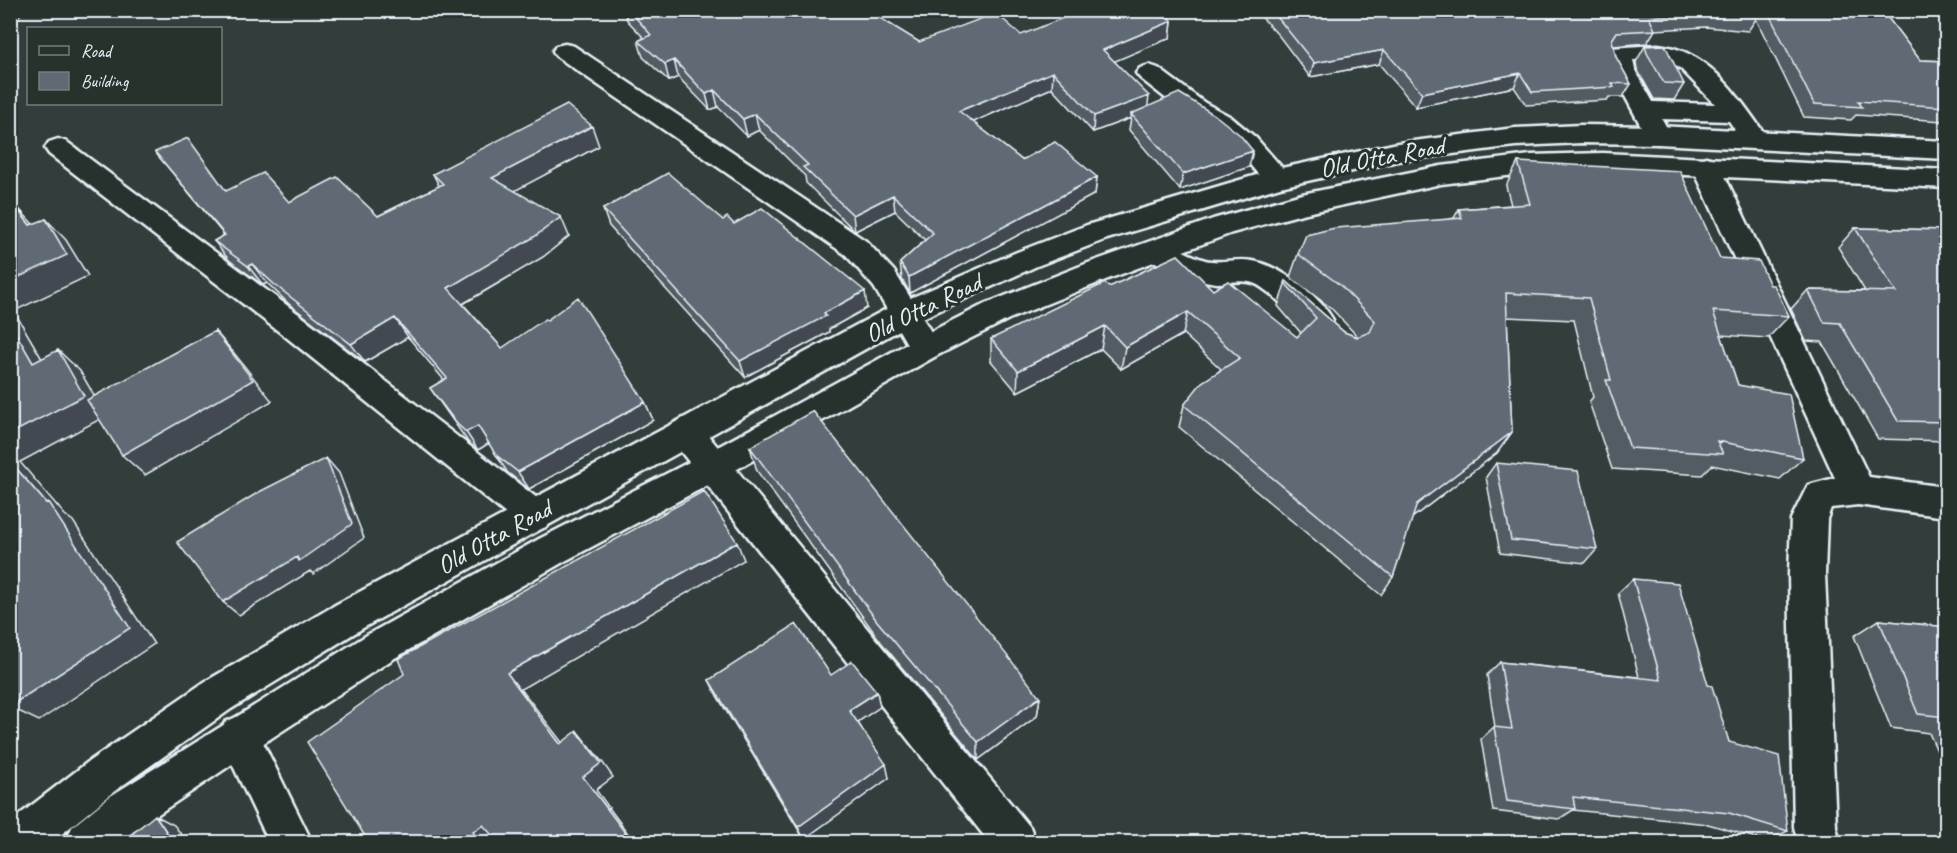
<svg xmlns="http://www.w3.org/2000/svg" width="1957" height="853" viewBox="0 0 1957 853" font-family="Caveat,sans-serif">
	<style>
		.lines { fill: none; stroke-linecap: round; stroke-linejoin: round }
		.minor-casing { stroke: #e8f1f8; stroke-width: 5 }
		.major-casing { stroke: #e8f1f8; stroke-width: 5 }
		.minor { fill: #26332d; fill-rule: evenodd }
		.major { fill: #26332d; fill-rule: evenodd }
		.wall { fill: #525b64; stroke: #e8f1f8; stroke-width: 1.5 }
		.shaded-wall { fill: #424a51; stroke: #e8f1f8; stroke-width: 1.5 }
		.building { fill: #5f6a74; stroke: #e8f1f8; stroke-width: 1.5 }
		.labels { text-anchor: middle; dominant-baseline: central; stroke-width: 6; stroke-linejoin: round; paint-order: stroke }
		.street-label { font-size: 26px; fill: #e8f1f8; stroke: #26332d }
	</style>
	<rect width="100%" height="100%" fill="#313e3b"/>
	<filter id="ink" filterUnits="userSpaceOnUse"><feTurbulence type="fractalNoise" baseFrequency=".0167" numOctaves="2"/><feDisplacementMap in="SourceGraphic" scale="12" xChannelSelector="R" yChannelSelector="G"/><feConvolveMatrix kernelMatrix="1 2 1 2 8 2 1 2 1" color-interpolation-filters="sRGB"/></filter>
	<g filter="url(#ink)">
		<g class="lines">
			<defs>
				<path id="minor" d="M 565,44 L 574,46 L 866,241 L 894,271 L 936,340 L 941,348 L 936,356 L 925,360 L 914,356 L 874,287 L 846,255 L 556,56 L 553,51 L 556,46 Z
					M 1658,45 C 1708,50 1737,95 1764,133 L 1768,139 L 1764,145 C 1744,151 1739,135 1729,121 L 1662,119 L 1671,135 L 1667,141 L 1658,144 L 1649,141 L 1611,70 L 1607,53 L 1610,48 ZM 1658,59 L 1680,68 L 1715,104 L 1653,102 L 1635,70 L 1633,60 Z
					M 1149,65 L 1158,68 L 1205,103 L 1231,117 L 1256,138 L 1291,178 L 1287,185 L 1277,187 L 1267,185 L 1238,150 L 1213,129 L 1187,115 L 1140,78 L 1136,73 L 1140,68 Z
					M 58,139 L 67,142 L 308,321 L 546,505 L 552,516 L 546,527 L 534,531 L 522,527 L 286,337 L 49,154 L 45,148 L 49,142 Z
					M 1706,157 L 1716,160 L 1720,166 L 1869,477 L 1946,487 L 1946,517 L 1858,505 L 1831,508 L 1827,519 L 1825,574 L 1836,827 L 1840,842 L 1798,842 L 1794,827 L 1789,574 L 1791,519 L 1808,485 L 1835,478 L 1692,166 L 1696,160 Z
					M 1157,240 C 1174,245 1188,255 1205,260 C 1220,264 1236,258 1252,261 C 1279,265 1320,296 1333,320 L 1329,328 C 1304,336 1290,311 1273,296 C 1266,291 1258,283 1249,282 C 1239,280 1227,283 1217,283 C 1198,281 1152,267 1142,250 L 1147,243 Z
					M 686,420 L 698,423 L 1030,827 L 1036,842 L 989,842 L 674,443 L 669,433 L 674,423 Z
					M 239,716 L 253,722 L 312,842 L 269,842 L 219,736 L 225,722 Z"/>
				<path id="major" d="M 1581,125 L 1658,126 L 1946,141 L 1946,159 L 1658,144 L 1581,143 L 1515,146 L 1398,161 L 1280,187 L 1107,239 L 1037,266 L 914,322 L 363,628 L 231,709 L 116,790 L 52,842 L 10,842 L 10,822 L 88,762 L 203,683 L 337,604 L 892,306 L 1017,252 L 1087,225 L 1277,169 L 1398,143 L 1515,128 Z
					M 1603,153 L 1946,170 L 1946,188 L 1603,171 L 1531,173 L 1441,184 L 1302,214 L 1232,233 L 1108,279 L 1009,319 L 936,356 L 725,476 L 565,561 L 393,659 L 253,750 L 139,827 L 120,842 L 66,842 L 72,827 L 109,797 L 367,635 L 539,539 L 701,456 L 914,340 L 987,303 L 1088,263 L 1213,219 L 1302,194 L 1441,166 L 1531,155 Z"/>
			</defs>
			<!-- minor casing -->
			<use href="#minor" class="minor-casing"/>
			<!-- major casing -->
			<use href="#major" class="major-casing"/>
			<!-- minor -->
			<use href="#minor" class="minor"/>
			<!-- major -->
			<use href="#major" class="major"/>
		</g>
		<!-- wall -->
		<path class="wall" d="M 624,10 L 867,10 L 919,42 L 1021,35 L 1172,21 L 1170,38 L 1114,61 L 1148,107 L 1249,167 L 1180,190 L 1129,130 L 1131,118 L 1093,132 L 1052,88 L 973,122 L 1022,160 L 1097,177 L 1095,194 L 910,293 L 902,279 L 900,263 L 925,240 L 895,211 L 855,231 L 806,183 L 805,176 L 759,130 L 747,136 L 718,107 L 710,110 L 678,77 L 669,81 L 643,57 L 638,41 L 644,38 L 627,20 Z
			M 1255,10 L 1882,10 L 1920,60 L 1947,61 L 1947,124 L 1943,121 L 1856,115 L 1851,120 L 1804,117 L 1756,19 L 1748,31 L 1706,27 L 1655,30 L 1647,43 L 1614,46 L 1616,57 L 1631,84 L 1623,97 L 1609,97 L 1607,100 L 1526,105 L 1514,87 L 1416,107 L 1379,64 L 1310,77 L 1279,36 Z
			M 1645,46 L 1684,84 L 1674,100 L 1654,99 L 1637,69 L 1636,62 Z
			M 599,146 L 514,191 L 569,236 L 543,257 L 463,304 L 502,348 L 645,402 L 653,420 L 529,489 L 507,472 L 489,443 L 478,450 L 468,442 L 430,388 L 444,380 L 408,337 L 365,362 L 289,304 L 267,283 L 263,285 L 229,260 L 214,241 L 224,235 L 155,152 L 226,191 L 378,216 L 439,186 L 433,174 Z
			M 1518,162 L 1720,258 L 1770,285 L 1789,316 L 1768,338 L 1721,335 L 1738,385 L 1803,458 L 1780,479 L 1712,465 L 1702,475 L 1612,469 L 1589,402 L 1593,397 L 1574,320 L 1507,317 L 1512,432 L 1497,453 L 1412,518 L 1393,577 L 1381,595 L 1179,427 L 1184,405 L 1221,369 L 1183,334 L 1121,369 L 1101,349 L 1017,392 L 991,361 L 991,339 L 1109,287 L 1213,290 L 1297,337 L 1301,333 L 1278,306 L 1286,281 L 1344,332 L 1357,337 L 1358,337 L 1331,308 L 1290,277 L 1298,254 L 1454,218 L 1459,209 L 1511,205 L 1506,186 Z
			M 603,209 L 723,220 L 734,224 L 867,308 L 829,329 L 829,332 L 745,377 L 609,226 Z
			M 1855,228 L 1947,230 L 1947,441 L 1878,439 L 1822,342 L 1806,341 L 1791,309 L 1808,290 L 1865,291 L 1838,247 Z
			M 750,447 L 1040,697 L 1037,716 L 978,760 L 881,642 L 757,471 Z
			M 1496,463 L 1597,549 L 1585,563 L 1500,553 L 1486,477 Z
			M 1633,579 L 1708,685 L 1729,742 L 1788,831 L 1766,841 L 1708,824 L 1573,810 L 1559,819 L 1493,811 L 1481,739 L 1494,727 L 1495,727 L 1487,675 L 1500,662 L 1639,677 L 1618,593 Z
			M 1879,620 L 1947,627 L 1947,773 L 1929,733 L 1891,728 L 1854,636 Z
			M 831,675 L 877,692 L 880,707 L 858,722 L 889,778 L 804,839 L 717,696 L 709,680 Z"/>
		<!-- shaded-wall -->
		<path class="shaded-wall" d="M 10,10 L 24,10 L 10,27 Z
			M 1172,21 L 1170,38 L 1101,67 L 1103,50 Z
			M 1384,50 L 1379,64 L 1310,77 L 1314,63 Z
			M 674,60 L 678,77 L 669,81 L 665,64 Z
			M 1053,72 L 1052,88 L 959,128 L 959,111 Z
			M 1520,73 L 1514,87 L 1416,107 L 1422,93 Z
			M 714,90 L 718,107 L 710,110 L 706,94 Z
			M 1149,96 L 1147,112 L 1131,114 L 1131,118 L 1093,132 L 1094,116 Z
			M 755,114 L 759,130 L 747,136 L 743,119 Z
			M 592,126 L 599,146 L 501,198 L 492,178 Z
			M 1253,151 L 1249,167 L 1180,190 L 1183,174 Z
			M 1097,177 L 1095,194 L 910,293 L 909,277 Z
			M 893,195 L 895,211 L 855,231 L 853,215 Z
			M 11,200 L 31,222 L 51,247 L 30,225 Z
			M 561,217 L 569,236 L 543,257 L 459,306 L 448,288 Z
			M 46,219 L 66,240 L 88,276 L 14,311 L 56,383 L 33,363 L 10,323 L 10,281 Z
			M 252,264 L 267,283 L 263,285 L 248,266 Z
			M 865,291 L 867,308 L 829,329 L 829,332 L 745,377 L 740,361 L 824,313 Z
			M 1188,312 L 1183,334 L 1121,369 L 1125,347 Z
			M 395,318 L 408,337 L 365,362 L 351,344 Z
			M 1105,326 L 1101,349 L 1017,392 L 1018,371 Z
			M 215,331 L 234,353 L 272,401 L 145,475 L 122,455 Z
			M 58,350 L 80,371 L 106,416 L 20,462 L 65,515 L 73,521 L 154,644 L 39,721 L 10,707 L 46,503 L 10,461 L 10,434 Z
			M 645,402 L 653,420 L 529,489 L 518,472 Z
			M 478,426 L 489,443 L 478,450 L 466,432 Z
			M 1512,432 L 1497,453 L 1404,524 L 1417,504 Z
			M 326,458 L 339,473 L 364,538 L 313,574 L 310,571 L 239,615 L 223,602 Z
			M 737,542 L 744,560 L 521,689 L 574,758 L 560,744 L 507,673 Z
			M 877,692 L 880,707 L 853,725 L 849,710 Z
			M 1040,697 L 1037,716 L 978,760 L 978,742 Z
			M 577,731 L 603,763 L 613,777 L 596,790 L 635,843 L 633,843 L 583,777 Z
			M 886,764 L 889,778 L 804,839 L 798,827 Z
			M 155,815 L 174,825 L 188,843 L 174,843 Z
			M 483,825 L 500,837 L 492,843 L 479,843 L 473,832 Z"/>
		<!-- building -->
		<path class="building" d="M 629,10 L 867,10 L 919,42 L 996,13 L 1021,35 L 1083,10 L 1163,10 L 1172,21 L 1103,50 L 1149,96 L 1094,116 L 1053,72 L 959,111 L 1022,160 L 1055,142 L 1097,177 L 909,277 L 900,263 L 933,233 L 893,195 L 853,215 L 803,167 L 808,165 L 755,114 L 743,119 L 714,90 L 706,94 L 674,60 L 665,64 L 638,41 L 651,35 Z
			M 1271,10 L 1754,10 L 1757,17 L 1715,13 L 1649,17 L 1655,30 L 1617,32 L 1612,40 L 1616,57 L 1631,84 L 1612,83 L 1614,87 L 1532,92 L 1520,73 L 1422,93 L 1384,50 L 1314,63 L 1282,23 Z
			M 1767,10 L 1882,10 L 1920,60 L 1947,61 L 1947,107 L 1858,101 L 1862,107 L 1814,104 Z
			M 1665,45 L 1684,84 L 1664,83 L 1647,53 L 1645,46 Z
			M 1179,93 L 1215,115 L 1240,135 L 1253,151 L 1183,174 L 1131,114 Z
			M 567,105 L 592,126 L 492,178 L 561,217 L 534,237 L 448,288 L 502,348 L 545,319 L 547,320 L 578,297 L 645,402 L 518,472 L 496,455 L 478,426 L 466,432 L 457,424 L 430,388 L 447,378 L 395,318 L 351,344 L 275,285 L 252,264 L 248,266 L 214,241 L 225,235 L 155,152 L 188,138 L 226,191 L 263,173 L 289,202 L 337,177 L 378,216 L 443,184 L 433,174 Z
			M 1518,162 L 1680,171 L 1720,258 L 1759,261 L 1770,285 L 1774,285 L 1789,316 L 1713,311 L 1738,385 L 1789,394 L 1803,458 L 1717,441 L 1723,454 L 1630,448 L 1606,380 L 1611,380 L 1589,298 L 1506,293 L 1512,432 L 1417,504 L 1393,577 L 1184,405 L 1202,382 L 1240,358 L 1188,312 L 1125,347 L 1105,326 L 1018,371 L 991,339 L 1105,283 L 1109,287 L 1178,255 L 1213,290 L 1228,281 L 1297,337 L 1316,318 L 1285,283 L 1286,281 L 1344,332 L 1357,337 L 1370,332 L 1375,321 L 1340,285 L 1298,254 L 1306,235 L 1335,228 L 1462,218 L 1459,209 L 1530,204 Z
			M 668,173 L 723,220 L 727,217 L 734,224 L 762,208 L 865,291 L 824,313 L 826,316 L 740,361 L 603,209 Z
			M 10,200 L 30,225 L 46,219 L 67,255 L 10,281 Z
			M 1855,228 L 1947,230 L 1947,422 L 1898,421 L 1840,323 L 1824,322 L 1808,290 L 1896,292 Z
			M 10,323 L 33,363 L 58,350 L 84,396 L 10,434 Z
			M 215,331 L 253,380 L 122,455 L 87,400 Z
			M 813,411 L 1040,697 L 978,742 L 877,621 L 750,447 Z
			M 326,458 L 352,524 L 299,561 L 297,557 L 223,602 L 177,542 L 259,492 Z
			M 10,461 L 46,503 L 48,502 L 130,628 L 10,706 Z
			M 1496,463 L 1578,471 L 1597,549 L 1511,540 Z
			M 704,491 L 737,542 L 507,673 L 560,744 L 577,731 L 590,749 L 601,763 L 583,777 L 633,843 L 499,843 L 483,825 L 473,832 L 479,843 L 369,843 L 307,742 L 404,674 L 398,659 Z
			M 1633,579 L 1678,583 L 1708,685 L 1712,686 L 1729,742 L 1779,756 L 1788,831 L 1729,813 L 1573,797 L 1575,809 L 1507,801 L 1494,727 L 1512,729 L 1500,662 L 1661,680 Z
			M 1879,620 L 1947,627 L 1947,717 L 1918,714 Z
			M 796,624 L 831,675 L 852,661 L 877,692 L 849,710 L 886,764 L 798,827 L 709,680 Z
			M 155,815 L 174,843 L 121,843 Z"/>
	</g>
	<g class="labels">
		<!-- street labels -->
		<g class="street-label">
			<text transform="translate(1382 157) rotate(-11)">Old Otta Road</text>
			<text transform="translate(923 308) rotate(-26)">Old Otta Road</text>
			<text transform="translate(494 537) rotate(-29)">Old Otta Road</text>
		</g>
	</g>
	<!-- margin -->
	<rect width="1957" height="853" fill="none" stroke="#26332d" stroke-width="36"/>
	<rect x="18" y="18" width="1921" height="817" fill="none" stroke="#e8f1f8" stroke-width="2" filter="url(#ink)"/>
	<!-- legend -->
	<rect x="27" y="27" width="195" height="78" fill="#26332d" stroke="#747f7e" stroke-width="1.5"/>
	<rect x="39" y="46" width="30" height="9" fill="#26332d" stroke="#747f7e" stroke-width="1.5"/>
	<text x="81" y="57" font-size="18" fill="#e8f1f8">Road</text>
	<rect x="39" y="72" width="30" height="18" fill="#5f6a74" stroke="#747f7e" stroke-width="1.5"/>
	<text x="81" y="87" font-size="18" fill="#e8f1f8">Building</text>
</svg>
